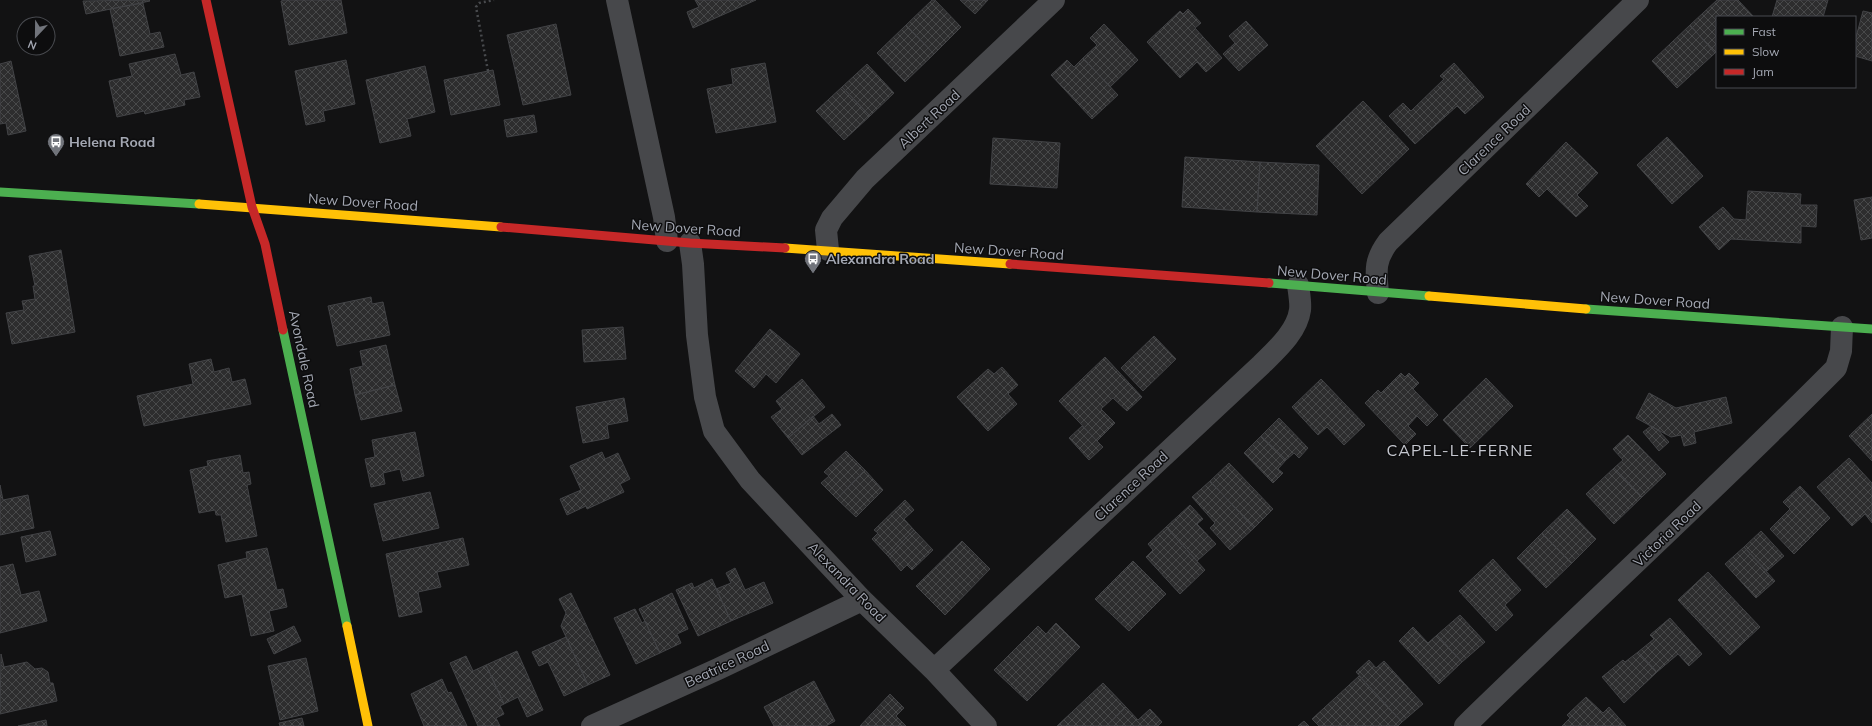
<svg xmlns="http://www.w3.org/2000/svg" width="1872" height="726" viewBox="0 0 1872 726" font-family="Mulish,sans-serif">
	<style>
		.building { fill: url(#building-cross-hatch); stroke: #424346 }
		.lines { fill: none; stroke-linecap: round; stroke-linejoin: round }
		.path { stroke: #484a4d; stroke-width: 2.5; stroke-dasharray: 2 3; stroke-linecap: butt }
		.street { stroke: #47484b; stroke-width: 22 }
		.fast { stroke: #4caf50; stroke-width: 9 }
		.slow { stroke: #ffc107; stroke-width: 9 }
		.jam { stroke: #c62828; stroke-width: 9 }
		.labels { text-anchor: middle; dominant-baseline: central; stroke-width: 3; stroke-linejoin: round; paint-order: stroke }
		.street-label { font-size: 14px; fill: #a4a8b3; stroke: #0d0d0e }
		.poi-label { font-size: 14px; font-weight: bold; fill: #a4a8b3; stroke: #0d0d0e; text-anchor: start }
		.quarter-label { font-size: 16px; letter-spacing: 1px; fill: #c5c7cf; stroke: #0d0d0e }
	</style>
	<defs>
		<pattern id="building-cross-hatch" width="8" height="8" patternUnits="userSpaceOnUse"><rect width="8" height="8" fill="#2d2d2e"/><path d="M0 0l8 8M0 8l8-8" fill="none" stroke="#48494a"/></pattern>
	</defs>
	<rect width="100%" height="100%" fill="#121213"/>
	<!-- building -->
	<path class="building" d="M 149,0 L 150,1 L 86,14 L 83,1 Z
		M 285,0 L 341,0 L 347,33 L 289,45 L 281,1 Z
		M 695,0 L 756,0 L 693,28 L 687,12 L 699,7 Z
		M 932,0 L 935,0 L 961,27 L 934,54 L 906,25 Z
		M 960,0 L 988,0 L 975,14 Z
		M 1717,0 L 1738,0 L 1754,17 L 1717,17 L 1717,51 L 1715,53 L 1690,25 Z
		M 1777,0 L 1828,0 L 1823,17 L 1772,17 Z
		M 143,3 L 150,34 L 160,32 L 164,47 L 120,56 L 110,9 Z
		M 1188,9 L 1201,23 L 1195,28 L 1222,58 L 1206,72 L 1197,62 L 1180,78 L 1147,42 L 1180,11 L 1183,14 Z
		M 1863,11 L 1872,13 L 1872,61 L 1855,56 L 1855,41 Z
		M 1246,21 L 1268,45 L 1239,71 L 1223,54 L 1235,43 L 1229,36 Z
		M 556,24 L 571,95 L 523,105 L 507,35 Z
		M 1104,24 L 1138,60 L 1110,87 L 1083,58 L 1097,45 L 1090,38 Z
		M 906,25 L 934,54 L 905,82 L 877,53 Z
		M 1690,25 L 1715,53 L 1677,88 L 1652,61 Z
		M 175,54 L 181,75 L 194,72 L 200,97 L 184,100 L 185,105 L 145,114 L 144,111 L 117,117 L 109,81 L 132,76 L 129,64 Z
		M 1083,58 L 1118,95 L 1092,119 L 1051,75 L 1067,60 L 1074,67 Z
		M 346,60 L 355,104 L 323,111 L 325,121 L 306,125 L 295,71 Z
		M 11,61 L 26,131 L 8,135 L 6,123 L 0,124 L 0,64 Z
		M 765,63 L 776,122 L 716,133 L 707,89 L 733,84 L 731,69 Z
		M 1454,63 L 1484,97 L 1465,114 L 1457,106 L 1415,144 L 1389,116 L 1403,103 L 1411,111 L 1444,79 L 1440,76 Z
		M 867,64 L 894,93 L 870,116 L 842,87 Z
		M 425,66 L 435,112 L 407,119 L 411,136 L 380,143 L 366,80 Z
		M 493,70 L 500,105 L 451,115 L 444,80 Z
		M 842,87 L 870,116 L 844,140 L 816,111 Z
		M 1363,101 L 1409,149 L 1362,194 L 1316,146 Z
		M 534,115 L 537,132 L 507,137 L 504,120 Z
		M 1667,137 L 1703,176 L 1672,204 L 1637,165 Z
		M 993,138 L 1060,143 L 1057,188 L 990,184 Z
		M 1566,142 L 1598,173 L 1577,195 L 1588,206 L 1576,217 L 1547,189 L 1539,197 L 1526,184 Z
		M 1185,157 L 1260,162 L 1257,212 L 1182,207 Z
		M 1260,162 L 1319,165 L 1317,215 L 1257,212 Z
		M 1748,191 L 1801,194 L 1800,205 L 1817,205 L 1816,227 L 1801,226 L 1801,243 L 1731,239 L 1719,250 L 1699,227 L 1723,207 L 1734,219 L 1746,220 Z
		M 1872,197 L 1872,238 L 1861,240 L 1854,200 Z
		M 61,250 L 75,332 L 12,344 L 6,313 L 24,310 L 22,301 L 35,299 L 33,286 L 35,286 L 29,256 Z
		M 371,297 L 372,304 L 383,302 L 390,335 L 337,346 L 328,306 Z
		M 623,327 L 626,359 L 584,362 L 582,330 Z
		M 770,329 L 800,354 L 776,383 L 766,374 L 754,388 L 735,371 Z
		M 1154,336 L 1176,359 L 1143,391 L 1121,368 Z
		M 386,345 L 395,385 L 355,395 L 350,369 L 363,366 L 360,351 Z
		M 1105,357 L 1142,397 L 1127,411 L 1113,398 L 1101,409 L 1115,423 L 1097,441 L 1059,401 Z
		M 211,359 L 214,372 L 229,368 L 232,382 L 245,379 L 251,404 L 144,426 L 137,396 L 193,384 L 189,364 Z
		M 1002,367 L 1018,385 L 1008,394 L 1017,404 L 988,431 L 957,397 L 988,369 L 994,374 Z
		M 1401,373 L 1405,377 L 1409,373 L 1419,383 L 1413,389 L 1438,415 L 1427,426 L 1417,416 L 1408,426 L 1416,434 L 1405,445 L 1365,403 L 1378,390 L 1381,393 Z
		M 1486,378 L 1513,406 L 1470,448 L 1443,420 Z
		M 802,379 L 825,407 L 788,438 L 771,417 L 782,409 L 776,401 Z
		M 1321,379 L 1365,425 L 1344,445 L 1327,427 L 1318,435 L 1292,407 Z
		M 395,385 L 402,411 L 361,420 L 355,395 Z
		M 1649,393 L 1676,408 L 1726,397 L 1732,423 L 1694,432 L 1696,443 L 1684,446 L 1681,435 L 1671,437 L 1636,418 Z
		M 624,398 L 628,421 L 607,425 L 609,438 L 583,443 L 576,407 Z
		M 832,414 L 841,425 L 802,455 L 788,438 L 813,416 L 819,424 Z
		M 1872,414 L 1872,461 L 1849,436 Z
		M 1279,418 L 1308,448 L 1299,458 L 1294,453 L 1286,460 L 1261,436 Z
		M 1082,426 L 1103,447 L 1089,460 L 1069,438 Z
		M 1651,426 L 1658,430 L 1669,442 L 1659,451 L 1643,432 Z
		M 415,432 L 424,476 L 403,481 L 400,469 L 383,473 L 385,484 L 371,487 L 365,459 L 375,457 L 372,440 Z
		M 1628,435 L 1666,474 L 1642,497 L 1614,468 L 1623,460 L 1613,449 Z
		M 1261,436 L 1286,460 L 1278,469 L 1283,473 L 1273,483 L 1244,453 Z
		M 846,451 L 865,470 L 837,499 L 821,483 L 829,476 L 824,472 Z
		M 602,452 L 605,459 L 618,453 L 630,479 L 620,484 L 624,492 L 587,509 L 586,506 L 567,515 L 560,499 L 581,490 L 570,466 Z
		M 240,455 L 243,473 L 249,472 L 251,484 L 247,485 L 257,536 L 226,542 L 221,515 L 216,515 L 215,510 L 199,513 L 190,470 L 208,466 L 207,461 Z
		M 1849,458 L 1872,483 L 1872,523 L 1865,514 L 1852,526 L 1817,487 Z
		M 1229,463 L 1273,509 L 1254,528 L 1210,481 Z
		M 1614,468 L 1642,497 L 1614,524 L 1586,494 Z
		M 865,470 L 883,490 L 856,517 L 837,499 Z
		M 1210,481 L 1254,528 L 1230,550 L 1210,528 L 1215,523 L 1192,497 Z
		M 0,485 L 3,500 L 28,495 L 34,528 L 0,535 Z
		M 1800,486 L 1830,518 L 1794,554 L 1770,529 L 1790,509 L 1783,502 Z
		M 430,492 L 439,528 L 383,541 L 374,504 Z
		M 905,500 L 914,510 L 904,519 L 914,530 L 888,556 L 872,539 L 878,533 L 874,530 Z
		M 1190,505 L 1203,519 L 1197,524 L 1216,544 L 1197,561 L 1166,527 Z
		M 1567,509 L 1596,539 L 1572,563 L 1542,533 Z
		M 1166,527 L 1205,570 L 1180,594 L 1146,557 L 1153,550 L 1148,544 Z
		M 914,530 L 933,550 L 912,570 L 907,565 L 901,571 L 888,556 Z
		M 50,531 L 56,555 L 26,562 L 21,537 Z
		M 1761,531 L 1784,556 L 1767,571 L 1744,547 Z
		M 1542,533 L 1572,563 L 1546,588 L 1517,558 Z
		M 463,538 L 469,565 L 437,572 L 441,587 L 418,592 L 422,612 L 399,617 L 386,554 Z
		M 962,541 L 990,569 L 945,615 L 916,586 Z
		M 1744,547 L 1775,581 L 1756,598 L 1725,564 Z
		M 267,548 L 277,590 L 283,589 L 287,607 L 269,611 L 274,631 L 251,636 L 242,594 L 225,598 L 218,565 L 247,558 L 246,552 Z
		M 1493,559 L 1521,590 L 1505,605 L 1513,615 L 1496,631 L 1459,591 Z
		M 1133,561 L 1166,594 L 1129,631 L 1095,599 Z
		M 13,564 L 21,595 L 39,591 L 47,621 L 0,633 L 0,567 Z
		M 735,568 L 745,590 L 764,582 L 773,603 L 731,621 L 716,589 L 731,583 L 726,573 Z
		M 1708,572 L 1760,627 L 1730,655 L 1678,600 Z
		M 712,579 L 731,621 L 698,636 L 676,590 L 692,583 L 694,588 Z
		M 571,593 L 610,675 L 588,685 L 561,626 L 566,613 L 559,599 Z
		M 672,593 L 688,629 L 677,634 L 681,643 L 660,653 L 639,609 Z
		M 635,609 L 642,623 L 645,621 L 660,653 L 636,664 L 614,618 Z
		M 1460,615 L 1485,642 L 1462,662 L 1437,635 Z
		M 1670,618 L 1702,654 L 1689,666 L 1678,654 L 1657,672 L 1638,652 L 1654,639 L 1650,635 Z
		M 1056,623 L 1080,647 L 1027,701 L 994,670 L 1038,626 L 1046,634 Z
		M 294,626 L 301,641 L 274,654 L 267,639 Z
		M 1413,627 L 1428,643 L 1437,635 L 1462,662 L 1439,684 L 1399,641 Z
		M 566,637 L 588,685 L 564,696 L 548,662 L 539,666 L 532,652 Z
		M 517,651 L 543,710 L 527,717 L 518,697 L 504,704 L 486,665 Z
		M 1638,652 L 1657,672 L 1624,703 L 1602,677 L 1623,660 L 1625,662 Z
		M 1,654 L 4,667 L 27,662 L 35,669 L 42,668 L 48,672 L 50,683 L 53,683 L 57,701 L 0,714 Z
		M 466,656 L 473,671 L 486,665 L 504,704 L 500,706 L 504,714 L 496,718 L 500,726 L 478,726 L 450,663 Z
		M 306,658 L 318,711 L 280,720 L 268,666 Z
		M 1369,660 L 1376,668 L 1384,661 L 1423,704 L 1402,722 L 1356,672 Z
		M 1359,676 L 1402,722 L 1398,726 L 1319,726 L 1312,719 Z
		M 442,679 L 448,693 L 451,692 L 467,726 L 424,726 L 411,694 Z
		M 814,681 L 835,721 L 826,726 L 774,726 L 764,707 Z
		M 1103,683 L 1126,707 L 1106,726 L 1057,726 Z
		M 890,694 L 904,708 L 896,716 L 906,726 L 860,726 Z
		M 1586,697 L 1603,713 L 1609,707 L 1626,726 L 1562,726 L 1570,718 L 1567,715 Z
		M 1126,707 L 1138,720 L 1150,709 L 1162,722 L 1158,726 L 1106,726 Z
		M 302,718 L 304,726 L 280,726 L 279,723 Z
		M 46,720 L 47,726 L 18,726 Z
		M 1304,721 L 1309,726 L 1298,726 Z"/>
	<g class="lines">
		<!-- path -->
		<path class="path" d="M 488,71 L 476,7 L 479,3 L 494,0"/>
		<!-- street -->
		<path class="street" d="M 617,0 L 664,217 L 667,241
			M 690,243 L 693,264 L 697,335 L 705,397 L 714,431 L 750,480 L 862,600 L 934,670 L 986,726
			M 828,250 L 826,230 L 832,218 L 865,179 L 1054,0
			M 1378,293 C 1376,271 1374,261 1388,242 L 1638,0
			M 934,670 L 1261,365 C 1276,350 1297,332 1300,310 C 1301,303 1299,293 1298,285
			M 592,726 L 718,669 L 862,600
			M 1465,726 C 1588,606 1715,490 1836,368 L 1841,351 L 1842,327"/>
		<!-- fast -->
		<path class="fast" d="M 0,192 L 199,204
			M 1269,283 L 1429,296
			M 1586,309 L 1872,329
			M 283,330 L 347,626"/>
		<!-- slow -->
		<path class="slow" d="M 199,204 L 501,227
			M 785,248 L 1010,264
			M 1429,296 L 1586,309
			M 347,626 L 368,726"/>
		<!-- jam -->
		<path class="jam" d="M 206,0 L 252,207 L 265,244 L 283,330
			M 501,227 L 690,243 L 785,248
			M 1010,264 L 1269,283"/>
	</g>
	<!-- icons -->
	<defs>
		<symbol id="bus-pin" viewBox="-11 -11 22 30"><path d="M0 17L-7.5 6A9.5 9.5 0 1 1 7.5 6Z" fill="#71747b" stroke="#0d0d0e"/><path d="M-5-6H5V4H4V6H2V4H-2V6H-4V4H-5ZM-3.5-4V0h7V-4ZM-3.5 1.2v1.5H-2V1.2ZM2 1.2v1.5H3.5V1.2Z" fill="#fff"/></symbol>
	</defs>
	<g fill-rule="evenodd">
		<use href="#bus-pin" x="46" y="132" width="20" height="27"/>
		<use href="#bus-pin" x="803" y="249" width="20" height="27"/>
	</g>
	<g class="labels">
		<!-- street labels -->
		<g class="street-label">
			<text transform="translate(929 119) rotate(-43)">Albert Road</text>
			<text transform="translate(1494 140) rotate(-44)">Clarence Road</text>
			<text transform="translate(363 202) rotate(4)">New Dover Road</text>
			<text transform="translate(686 228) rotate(4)">New Dover Road</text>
			<text transform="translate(1009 251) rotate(4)">New Dover Road</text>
			<text transform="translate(1332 275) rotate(5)">New Dover Road</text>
			<text transform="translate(1655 300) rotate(4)">New Dover Road</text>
			<text transform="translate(304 359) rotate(78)">Avondale Road</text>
			<text transform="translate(1131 486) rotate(-43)">Clarence Road</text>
			<text transform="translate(1667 534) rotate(-44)">Victoria Road</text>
			<text transform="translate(847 582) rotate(46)">Alexandra Road</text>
			<text transform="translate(727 664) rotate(-25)">Beatrice Road</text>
		</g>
		<!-- poi labels -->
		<g class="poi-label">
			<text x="69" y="142">Helena Road</text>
			<text x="826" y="259">Alexandra Road</text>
		</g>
		<!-- quarter labels -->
		<g class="quarter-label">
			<text x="1460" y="450">CAPEL-LE-FERNE</text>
		</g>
	</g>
	<!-- legend -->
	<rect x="1716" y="16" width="140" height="72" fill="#0d0d0e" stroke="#494b50"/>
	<rect x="1724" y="29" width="20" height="6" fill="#4caf50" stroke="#494b50"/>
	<text x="1752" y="36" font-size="12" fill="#a4a8b3">Fast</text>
	<rect x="1724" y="49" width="20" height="6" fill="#ffc107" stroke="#494b50"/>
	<text x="1752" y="56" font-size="12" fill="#a4a8b3">Slow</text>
	<rect x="1724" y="69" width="20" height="6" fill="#c62828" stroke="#494b50"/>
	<text x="1752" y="76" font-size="12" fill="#a4a8b3">Jam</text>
	<!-- north arrow -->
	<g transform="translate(36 36) rotate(202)"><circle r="19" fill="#0d0d0e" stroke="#494b50"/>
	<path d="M0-3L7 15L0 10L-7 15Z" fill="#71747b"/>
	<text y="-6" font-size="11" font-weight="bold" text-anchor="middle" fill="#a4a8b3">N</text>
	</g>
</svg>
